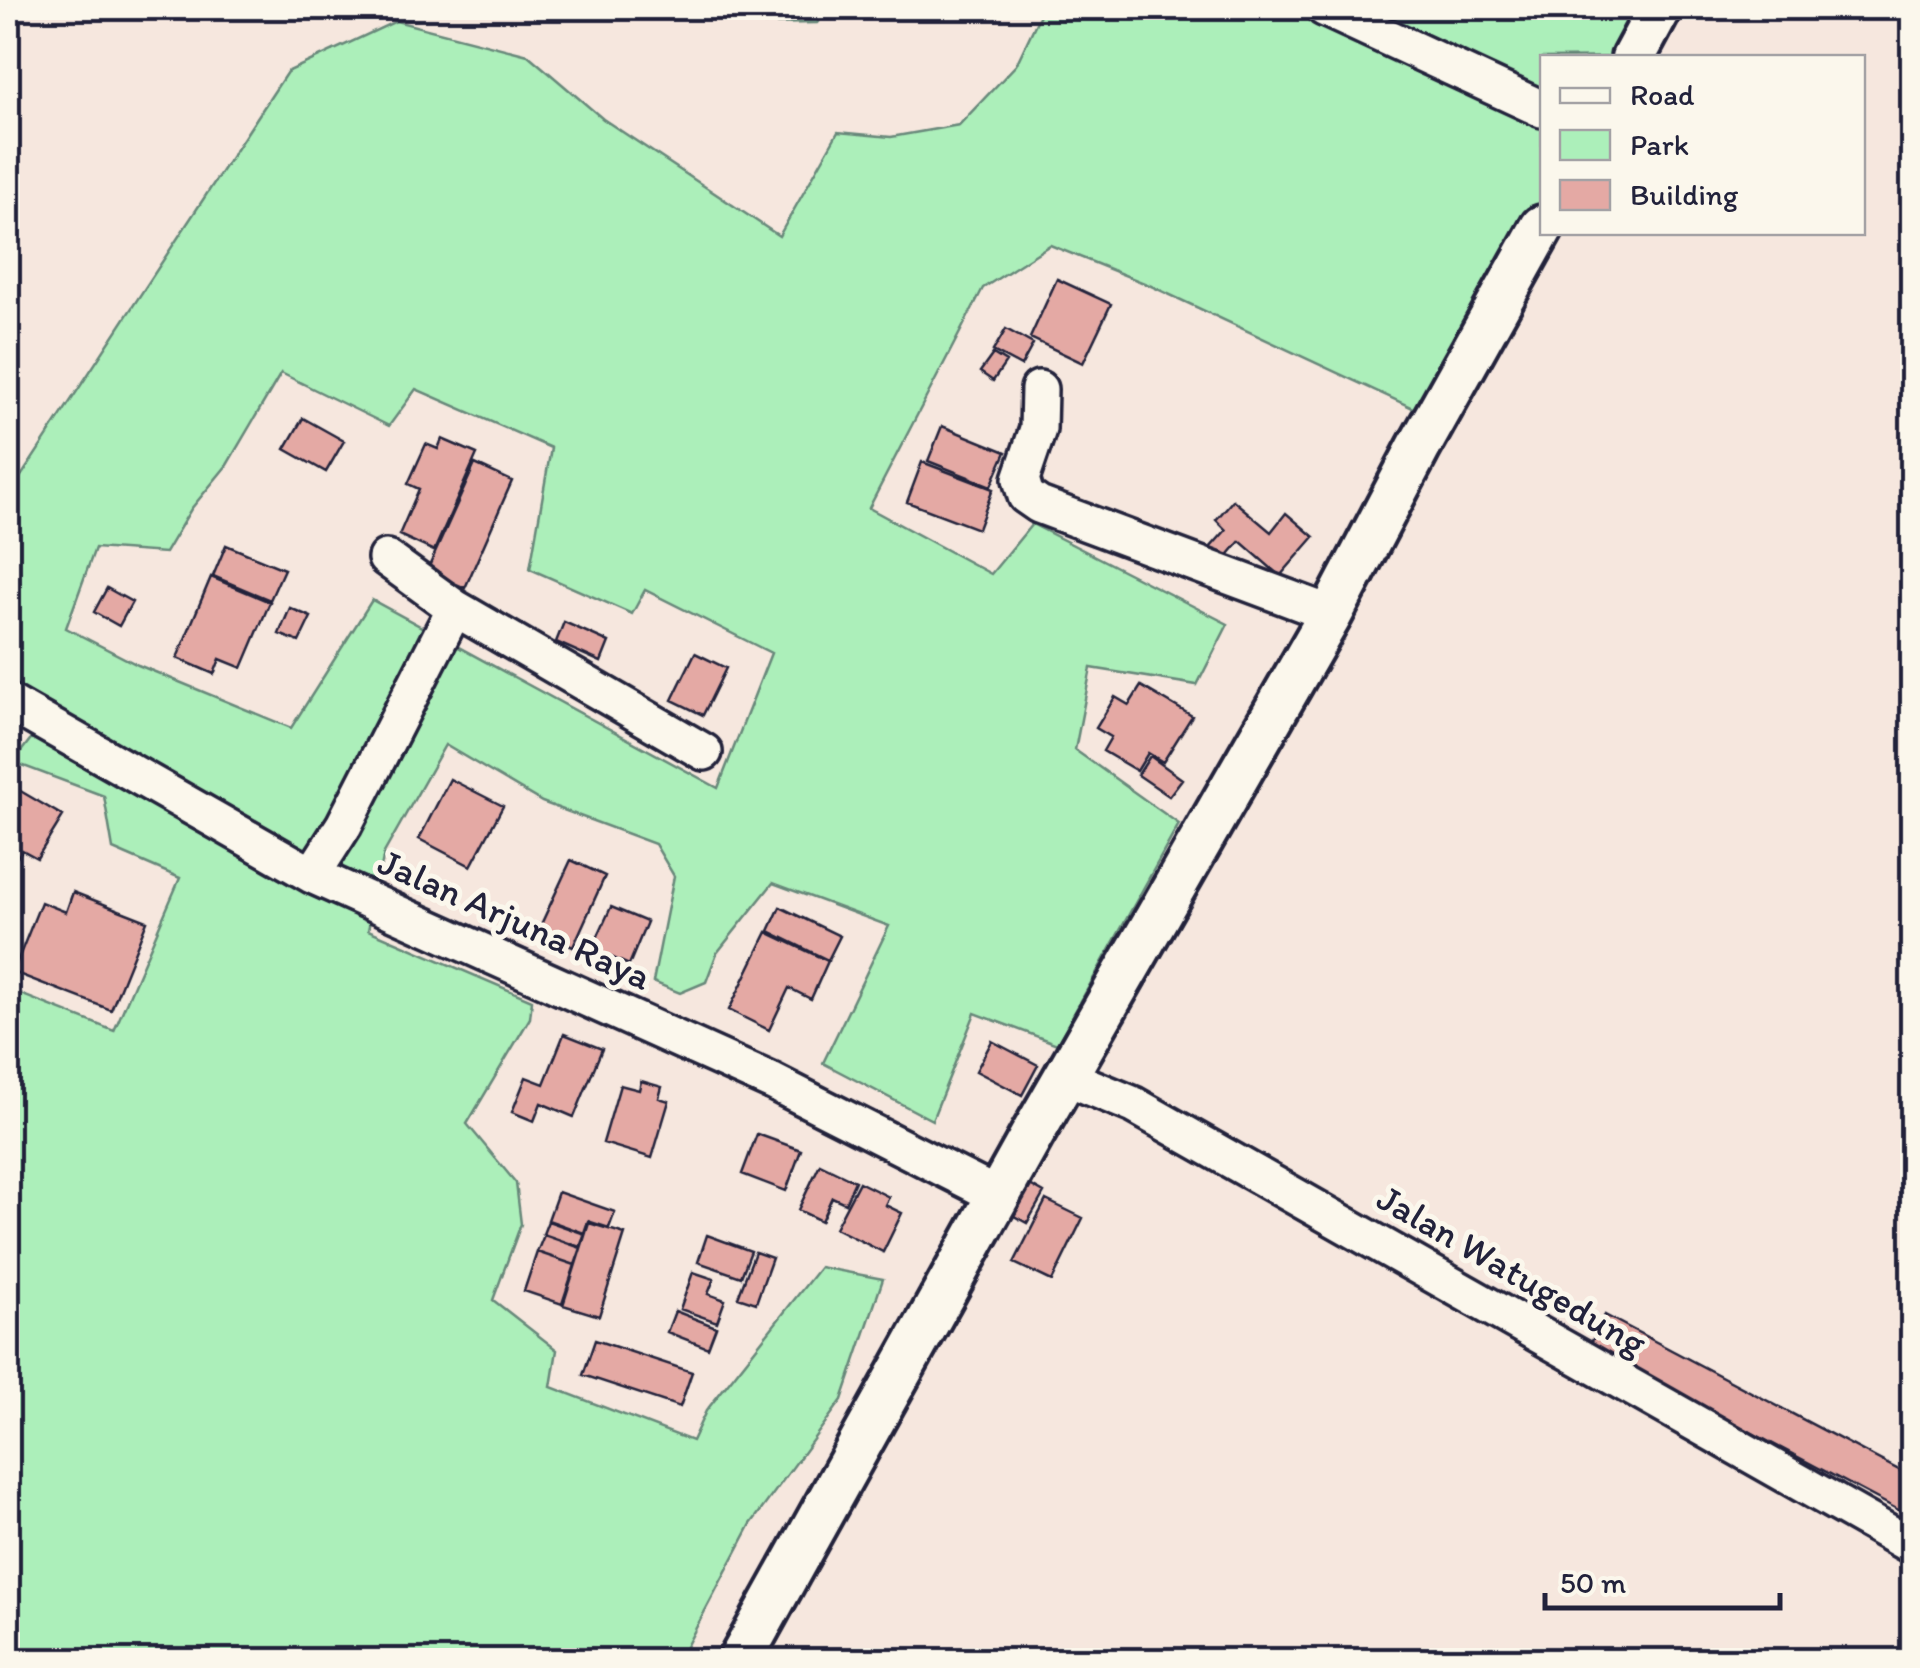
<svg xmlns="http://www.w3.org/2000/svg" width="1920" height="1668" viewBox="0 0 1920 1668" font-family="Itim,sans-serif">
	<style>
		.green { fill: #acefba; stroke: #67887a; stroke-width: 2.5; fill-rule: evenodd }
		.building { fill: #e4a9a4; stroke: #22223b; stroke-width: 2.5 }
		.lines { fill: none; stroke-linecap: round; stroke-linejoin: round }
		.minor-casing { stroke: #22223b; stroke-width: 42 }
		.tertiary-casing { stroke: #22223b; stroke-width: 50 }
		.minor { stroke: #fbf7ec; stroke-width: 35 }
		.tertiary { stroke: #fbf7ec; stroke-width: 42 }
		.labels { text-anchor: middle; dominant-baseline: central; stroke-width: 10; stroke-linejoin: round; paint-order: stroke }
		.street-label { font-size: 38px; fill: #22223b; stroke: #fbf7ec }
	</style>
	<rect width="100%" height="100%" fill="#f6e7de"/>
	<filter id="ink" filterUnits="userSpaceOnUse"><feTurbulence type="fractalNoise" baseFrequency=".01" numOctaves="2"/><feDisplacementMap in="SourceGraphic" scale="20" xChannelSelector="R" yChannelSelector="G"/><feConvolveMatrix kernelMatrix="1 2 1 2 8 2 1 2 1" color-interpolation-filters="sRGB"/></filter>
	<g filter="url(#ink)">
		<!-- green -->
		<path class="green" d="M 718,8 L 830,8 L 817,23 L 752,24 Z
			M 1043,8 L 1677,8 L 1651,57 L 1542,58 L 1542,232 L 1560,233 L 1520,311 L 1449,425 L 1149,285 L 1050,245 L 983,288 L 869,508 L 991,574 L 1032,524 L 1228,624 L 1197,685 L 1091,668 L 1075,750 L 1179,824 L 1057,1044 L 975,1013 L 932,1120 L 823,1063 L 889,926 L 773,883 L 717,953 L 706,982 L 680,993 L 653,982 L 674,876 L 655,844 L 542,802 L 445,745 L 384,853 L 368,930 L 532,1000 L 530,1018 L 467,1124 L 516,1183 L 521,1224 L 493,1300 L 557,1350 L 551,1387 L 692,1441 L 706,1411 L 820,1267 L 883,1279 L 842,1400 L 751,1524 L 679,1660 L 8,1660 L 8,989 L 114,1031 L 180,878 L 113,849 L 104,796 L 13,762 L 53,710 L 8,681 L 8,496 L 287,72 L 396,21 L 528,55 L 603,119 L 779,236 L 838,132 L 891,137 L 959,125 L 1016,65 ZM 281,373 L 389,426 L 416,389 L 551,448 L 530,569 L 632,614 L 645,590 L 771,653 L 718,788 L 372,600 L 291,728 L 138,665 L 66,628 L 95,548 L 165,553 L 191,509 L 227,465 Z"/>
		<!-- building -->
		<path class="building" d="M 1057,279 L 1111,304 L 1083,363 L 1030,338 Z
			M 1006,329 L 1033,344 L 1021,366 L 993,351 Z
			M 993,354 L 1006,362 L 993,381 L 980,372 Z
			M 303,418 L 344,441 L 326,472 L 285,449 Z
			M 942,426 L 1006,452 L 991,486 L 928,461 Z
			M 442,439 L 477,454 L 434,551 L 399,535 L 419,489 L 408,484 L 426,444 L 438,449 Z
			M 922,462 L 993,489 L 978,529 L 907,502 Z
			M 475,464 L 512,481 L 465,588 L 427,571 Z
			M 1233,500 L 1271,532 L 1286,513 L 1314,537 L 1280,576 L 1240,541 L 1224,560 L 1210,548 L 1226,530 L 1216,520 Z
			M 226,545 L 284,569 L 270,600 L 213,576 Z
			M 211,577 L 270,602 L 242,668 L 220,659 L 214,674 L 177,658 Z
			M 107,588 L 132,602 L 119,626 L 94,612 Z
			M 290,608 L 311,617 L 299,642 L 279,634 Z
			M 564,622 L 609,642 L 601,662 L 556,642 Z
			M 695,653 L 726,668 L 703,715 L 672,700 Z
			M 1141,686 L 1192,716 L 1163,762 L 1148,753 L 1137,771 L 1103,751 L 1111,737 L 1096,728 L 1115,697 L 1129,705 Z
			M 1150,756 L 1182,779 L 1169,796 L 1138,775 Z
			M 450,779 L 503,806 L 471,866 L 419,839 Z
			M 17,789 L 63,816 L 37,858 L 22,850 L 16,859 L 8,854 L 8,805 Z
			M 571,860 L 605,876 L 573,947 L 538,931 Z
			M 73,892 L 147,921 L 111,1010 L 13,972 L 41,902 L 66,912 Z
			M 611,907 L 647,922 L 629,965 L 592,949 Z
			M 780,907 L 840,936 L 828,960 L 769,931 Z
			M 767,932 L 828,961 L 811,999 L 789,988 L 769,1030 L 729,1010 Z
			M 564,1034 L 602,1049 L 574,1117 L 541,1103 L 534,1121 L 512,1112 L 526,1077 L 544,1084 Z
			M 992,1041 L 1038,1065 L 1022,1095 L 976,1071 Z
			M 641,1081 L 662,1087 L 659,1098 L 669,1101 L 652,1158 L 603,1143 L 620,1085 L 639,1090 Z
			M 757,1134 L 801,1150 L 786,1191 L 742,1174 Z
			M 820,1164 L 855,1181 L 845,1203 L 832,1197 L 821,1221 L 798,1210 Z
			M 1023,1181 L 1044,1193 L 1027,1223 L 1005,1211 Z
			M 859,1182 L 889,1197 L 885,1205 L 902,1213 L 883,1252 L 835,1228 Z
			M 558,1192 L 615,1212 L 609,1228 L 588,1221 L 584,1233 L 548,1220 Z
			M 1046,1200 L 1083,1218 L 1052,1281 L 1014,1263 Z
			M 548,1221 L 585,1234 L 580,1247 L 543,1234 Z
			M 589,1223 L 625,1234 L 599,1316 L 563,1305 Z
			M 544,1235 L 581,1248 L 575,1265 L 537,1252 Z
			M 707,1235 L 751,1251 L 741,1277 L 698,1262 Z
			M 537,1252 L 575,1265 L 562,1304 L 524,1291 Z
			M 755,1252 L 772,1258 L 756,1303 L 738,1297 Z
			M 693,1272 L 714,1279 L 708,1294 L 725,1300 L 717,1322 L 680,1309 Z
			M 675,1311 L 716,1327 L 708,1348 L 667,1332 Z
			M 1605,1315 L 1912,1477 L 1912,1517 L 1589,1347 Z
			M 595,1340 L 692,1372 L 680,1407 L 583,1375 Z"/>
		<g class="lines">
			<defs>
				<path id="minor" d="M 1324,8 L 1542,109
					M 1039,389 L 1038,429 L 1021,479 L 1026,496 L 1039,505 L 1331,614
					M 455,608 L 704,752
					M 8,702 L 312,875 L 773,1082 L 998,1196
					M 312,875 L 344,825 L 455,608 L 386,558
					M 1066,1077 L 1134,1105 L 1912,1546"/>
				<path id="tertiary" d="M 1633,58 L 1660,8
					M 740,1660 L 1032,1135 L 1331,614 L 1419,447 L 1542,227"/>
			</defs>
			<!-- minor casing -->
			<use href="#minor" class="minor-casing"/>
			<!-- tertiary casing -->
			<use href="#tertiary" class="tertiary-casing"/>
			<!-- minor -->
			<use href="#minor" class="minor"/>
			<!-- tertiary -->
			<use href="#tertiary" class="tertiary"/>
		</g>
	</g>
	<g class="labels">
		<!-- street labels -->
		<g class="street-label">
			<text transform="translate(515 919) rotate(24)">Jalan Arjuna Raya</text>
			<text transform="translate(1512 1270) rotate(30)">Jalan Watugedung</text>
		</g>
	</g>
	<!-- margin -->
	<rect width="1920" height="1668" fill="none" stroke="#fbf7ec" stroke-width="40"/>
	<rect x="20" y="20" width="1880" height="1628" fill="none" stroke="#22223b" stroke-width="4" filter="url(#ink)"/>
	<!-- legend -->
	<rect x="1540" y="55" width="325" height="180" fill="#fbf7ec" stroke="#a4a2a5" stroke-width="2.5"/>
	<rect x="1560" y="88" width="50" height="15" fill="#fbf7ec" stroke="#a4a2a5" stroke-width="2.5"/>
	<text x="1630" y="105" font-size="30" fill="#22223b">Road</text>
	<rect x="1560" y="130" width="50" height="30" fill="#acefba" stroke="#a4a2a5" stroke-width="2.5"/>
	<text x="1630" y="155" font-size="30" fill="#22223b">Park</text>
	<rect x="1560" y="180" width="50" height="30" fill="#e4a9a4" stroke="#a4a2a5" stroke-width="2.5"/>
	<text x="1630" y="205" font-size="30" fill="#22223b">Building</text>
	<!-- scale -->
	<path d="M1545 1593v15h235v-15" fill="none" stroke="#22223b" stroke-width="5"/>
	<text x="1560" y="1593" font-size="30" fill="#22223b" stroke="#fbf7ec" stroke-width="8" paint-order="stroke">50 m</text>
</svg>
